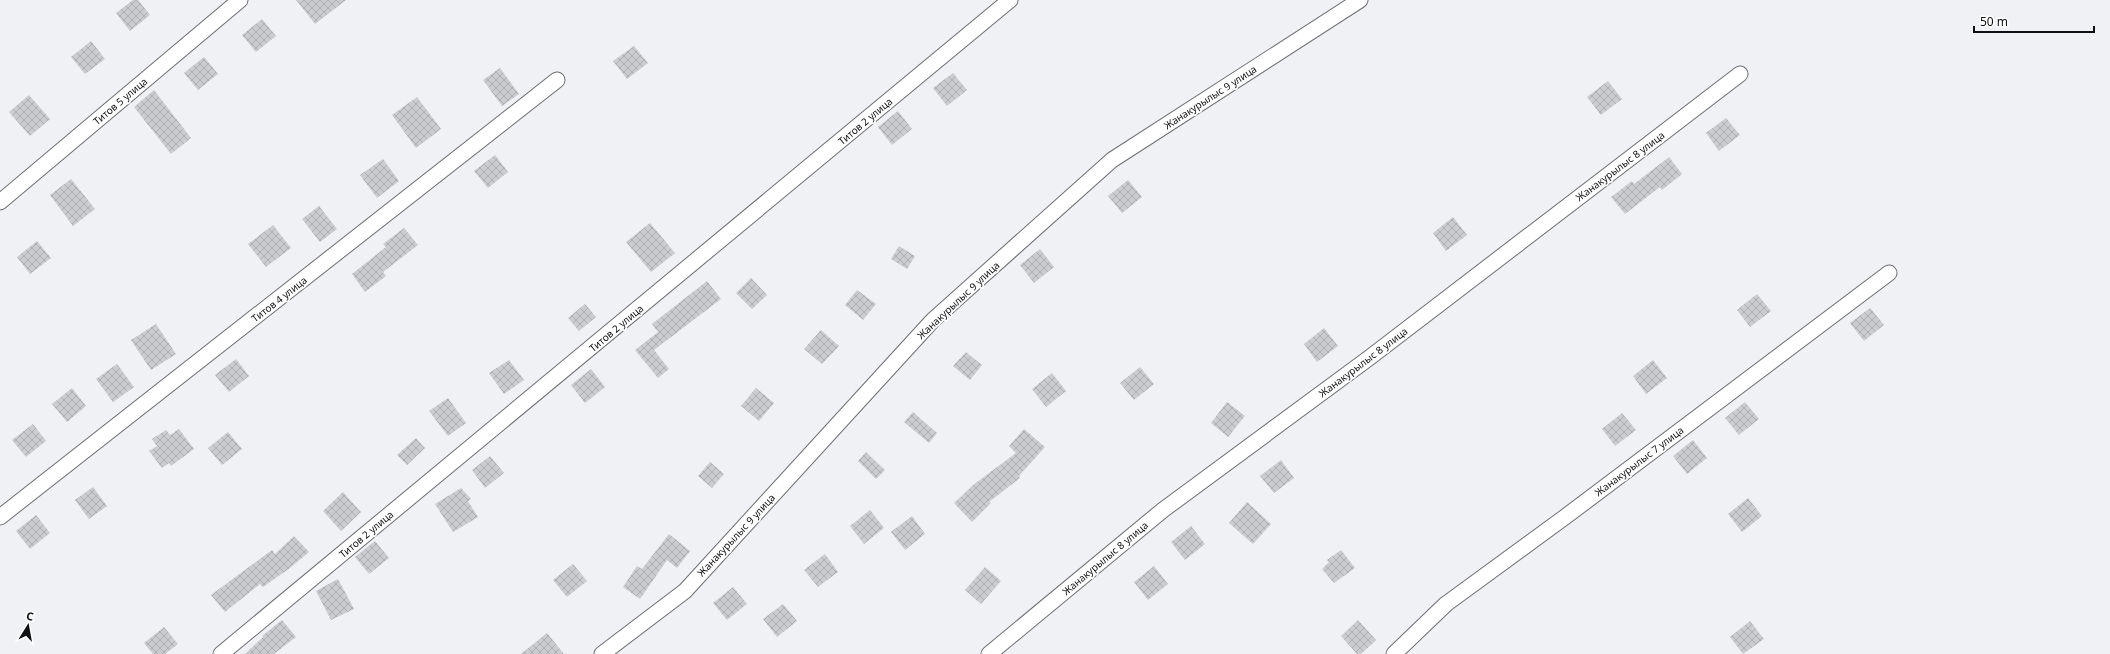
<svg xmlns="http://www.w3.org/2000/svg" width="2110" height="654" viewBox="0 0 2110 654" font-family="'Noto Sans',sans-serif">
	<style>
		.building { fill: url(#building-cross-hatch) }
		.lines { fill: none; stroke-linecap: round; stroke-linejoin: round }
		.street-casing { stroke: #6d6e70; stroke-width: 17 }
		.street { stroke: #fff; stroke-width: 15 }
		.labels { text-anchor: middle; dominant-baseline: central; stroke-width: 3.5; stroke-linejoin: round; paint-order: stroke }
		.street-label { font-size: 10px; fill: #0f1011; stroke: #fefeff }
	</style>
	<defs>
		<pattern id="building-cross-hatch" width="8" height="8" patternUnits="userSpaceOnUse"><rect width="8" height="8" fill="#cbcccf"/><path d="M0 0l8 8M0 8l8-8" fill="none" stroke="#adaeb1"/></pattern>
	</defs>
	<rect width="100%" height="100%" fill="#eff1f4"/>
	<!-- building -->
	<path class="building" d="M 133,0 L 138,0 L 150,15 L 130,31 L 116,13 Z
		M 296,0 L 346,0 L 315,24 Z
		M 262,19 L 276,36 L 256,52 L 242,35 Z
		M 91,41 L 105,59 L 85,74 L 71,57 Z
		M 634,46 L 648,63 L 627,79 L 613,61 Z
		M 204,57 L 218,74 L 198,90 L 184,73 Z
		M 500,68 L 519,94 L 502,106 L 483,80 Z
		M 953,73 L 967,90 L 947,106 L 933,88 Z
		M 1608,81 L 1622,99 L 1601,115 L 1587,97 Z
		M 154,90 L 191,138 L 171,154 L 134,107 Z
		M 29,95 L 50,119 L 30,136 L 9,112 Z
		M 417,97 L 441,129 L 416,148 L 392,115 Z
		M 898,111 L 912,129 L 892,145 L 878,127 Z
		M 1726,118 L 1740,135 L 1719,151 L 1706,133 Z
		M 495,155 L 508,172 L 488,188 L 474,171 Z
		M 1669,157 L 1682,174 L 1662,190 L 1660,187 L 1625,214 L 1611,197 L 1632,181 L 1634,184 Z
		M 383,159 L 399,181 L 377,198 L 360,175 Z
		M 71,179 L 95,209 L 73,226 L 50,195 Z
		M 1128,180 L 1142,197 L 1122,213 L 1108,196 Z
		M 319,206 L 337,229 L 320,242 L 302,219 Z
		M 1453,217 L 1467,235 L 1446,251 L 1433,233 Z
		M 650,223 L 675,253 L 651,272 L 626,242 Z
		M 273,225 L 291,248 L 266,267 L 248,244 Z
		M 404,228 L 418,245 L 383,272 L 386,276 L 365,292 L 352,274 L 386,247 L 383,244 Z
		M 37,241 L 51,258 L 30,274 L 17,257 Z
		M 899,246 L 915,256 L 907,269 L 891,259 Z
		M 1040,249 L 1054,267 L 1034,283 L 1020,265 Z
		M 751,278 L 767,295 L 752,309 L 736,293 Z
		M 707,281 L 721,299 L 654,350 L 669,369 L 658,378 L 635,350 L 658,332 L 652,324 Z
		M 857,290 L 876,304 L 863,320 L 845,305 Z
		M 1757,294 L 1771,311 L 1750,327 L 1737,310 Z
		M 585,304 L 596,317 L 579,331 L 568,318 Z
		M 1870,308 L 1884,325 L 1864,341 L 1850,323 Z
		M 156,324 L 176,354 L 151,370 L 131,340 Z
		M 1324,328 L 1338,346 L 1317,362 L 1304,344 Z
		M 821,330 L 839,346 L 822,364 L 804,349 Z
		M 966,352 L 982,365 L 970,380 L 953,366 Z
		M 236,359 L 249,376 L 229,392 L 215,375 Z
		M 509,360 L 524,380 L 504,394 L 489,373 Z
		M 1653,360 L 1667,378 L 1646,394 L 1633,376 Z
		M 117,364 L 134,387 L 113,402 L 96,379 Z
		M 1140,367 L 1154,384 L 1134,400 L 1120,383 Z
		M 591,369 L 605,387 L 585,403 L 571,385 Z
		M 1052,373 L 1066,391 L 1046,407 L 1032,389 Z
		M 72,388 L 86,406 L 67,422 L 52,404 Z
		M 756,388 L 774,403 L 759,421 L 741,406 Z
		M 448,398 L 466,423 L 448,436 L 429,411 Z
		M 1227,402 L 1245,416 L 1228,437 L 1211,423 Z
		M 1745,402 L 1759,419 L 1739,435 L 1725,418 Z
		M 913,412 L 937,433 L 929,443 L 904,422 Z
		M 1622,413 L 1636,430 L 1615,446 L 1602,429 Z
		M 33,424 L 46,441 L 26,457 L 12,440 Z
		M 179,429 L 194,449 L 171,466 L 169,463 L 162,468 L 149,451 L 157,446 L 152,439 L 166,430 L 170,435 Z
		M 1024,429 L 1045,447 L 1019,476 L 1020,478 L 989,502 L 991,503 L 972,522 L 954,503 L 973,485 L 1016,453 L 1009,446 Z
		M 228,432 L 242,449 L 222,465 L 208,448 Z
		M 416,438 L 425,448 L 407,465 L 397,455 Z
		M 1693,440 L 1707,458 L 1687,474 L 1673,456 Z
		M 866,452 L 885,470 L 876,479 L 858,461 Z
		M 490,456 L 504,473 L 485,488 L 472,470 Z
		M 1281,460 L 1294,478 L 1274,493 L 1260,476 Z
		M 710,462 L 724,474 L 712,488 L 698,476 Z
		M 93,487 L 107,506 L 89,519 L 75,500 Z
		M 461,488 L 471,499 L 468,501 L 478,517 L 453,532 L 435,504 Z
		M 343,492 L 361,512 L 341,531 L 323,511 Z
		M 1748,498 L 1762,516 L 1742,532 L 1728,514 Z
		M 1247,502 L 1271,524 L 1253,544 L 1229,523 Z
		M 870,510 L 884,528 L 864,544 L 850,526 Z
		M 36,515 L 50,533 L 30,549 L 16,531 Z
		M 912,516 L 925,534 L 905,550 L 891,532 Z
		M 1191,526 L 1205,544 L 1185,560 L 1171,542 Z
		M 669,534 L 690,551 L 677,568 L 667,560 L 640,599 L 623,587 L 637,566 L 642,569 Z
		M 294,536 L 309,552 L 290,568 L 263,587 L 260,584 L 225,612 L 211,595 L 272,550 L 275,554 Z
		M 375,541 L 389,558 L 369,574 L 355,557 Z
		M 1341,550 L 1355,568 L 1334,583 L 1322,569 L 1329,562 L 1327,560 Z
		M 825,554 L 838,572 L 818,587 L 804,570 Z
		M 573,564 L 587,581 L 567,597 L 553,580 Z
		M 1154,566 L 1168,584 L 1148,600 L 1134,582 Z
		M 985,567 L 1001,581 L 981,604 L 965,590 Z
		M 338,579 L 354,609 L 331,620 L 316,591 Z
		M 733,587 L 747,604 L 727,620 L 713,603 Z
		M 783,604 L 797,621 L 777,637 L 763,619 Z
		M 282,620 L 296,637 L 274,654 L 245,654 L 263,637 L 262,636 Z
		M 1358,620 L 1376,640 L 1361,654 L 1357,654 L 1341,636 Z
		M 1750,621 L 1764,639 L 1743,654 L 1730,637 Z
		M 164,627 L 178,644 L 165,654 L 153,654 L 144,643 Z
		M 547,633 L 564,654 L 521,654 Z"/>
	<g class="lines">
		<defs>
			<path id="street" d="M 0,202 L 240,0
				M 0,517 L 557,80
				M 221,654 L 1010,0
				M 602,654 L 685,591 L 933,320 L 1112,160 L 1360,0
				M 989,654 L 1163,510 L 1369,358 L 1740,74
				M 1394,654 L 1446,604 L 1565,517 L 1889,273"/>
		</defs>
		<!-- street casing -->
		<use href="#street" class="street-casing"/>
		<!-- street -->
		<use href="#street" class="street"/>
	</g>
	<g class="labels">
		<!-- street labels -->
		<g class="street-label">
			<text transform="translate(1210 97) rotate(-33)">Жанакурылыс 9 улица</text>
			<text transform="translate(120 101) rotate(-40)">Титов 5 улица</text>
			<text transform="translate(865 121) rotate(-40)">Титов 2 улица</text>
			<text transform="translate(1620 166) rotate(-37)">Жанакурылыс 8 улица</text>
			<text transform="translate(279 299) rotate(-38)">Титов 4 улица</text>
			<text transform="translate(958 300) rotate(-43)">Жанакурылыс 9 улица</text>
			<text transform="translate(616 328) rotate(-40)">Титов 2 улица</text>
			<text transform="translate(1363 362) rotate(-37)">Жанакурылыс 8 улица</text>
			<text transform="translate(1639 461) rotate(-37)">Жанакурылыс 7 улица</text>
			<text transform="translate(366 534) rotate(-40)">Титов 2 улица</text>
			<text transform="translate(736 535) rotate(-47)">Жанакурылыс 9 улица</text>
			<text transform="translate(1105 558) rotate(-40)">Жанакурылыс 8 улица</text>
		</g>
	</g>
	<!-- north arrow -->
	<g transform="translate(28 626) rotate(11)" stroke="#fefeff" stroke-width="3" paint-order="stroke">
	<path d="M0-3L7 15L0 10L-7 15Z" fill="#0f1011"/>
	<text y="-6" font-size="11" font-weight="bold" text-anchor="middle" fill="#0f1011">С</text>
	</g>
	<!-- scale -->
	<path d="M1974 26v6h120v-6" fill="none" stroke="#0f1011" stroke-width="2"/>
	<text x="1980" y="26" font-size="12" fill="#0f1011" stroke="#fefeff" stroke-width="3" paint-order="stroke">50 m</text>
</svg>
